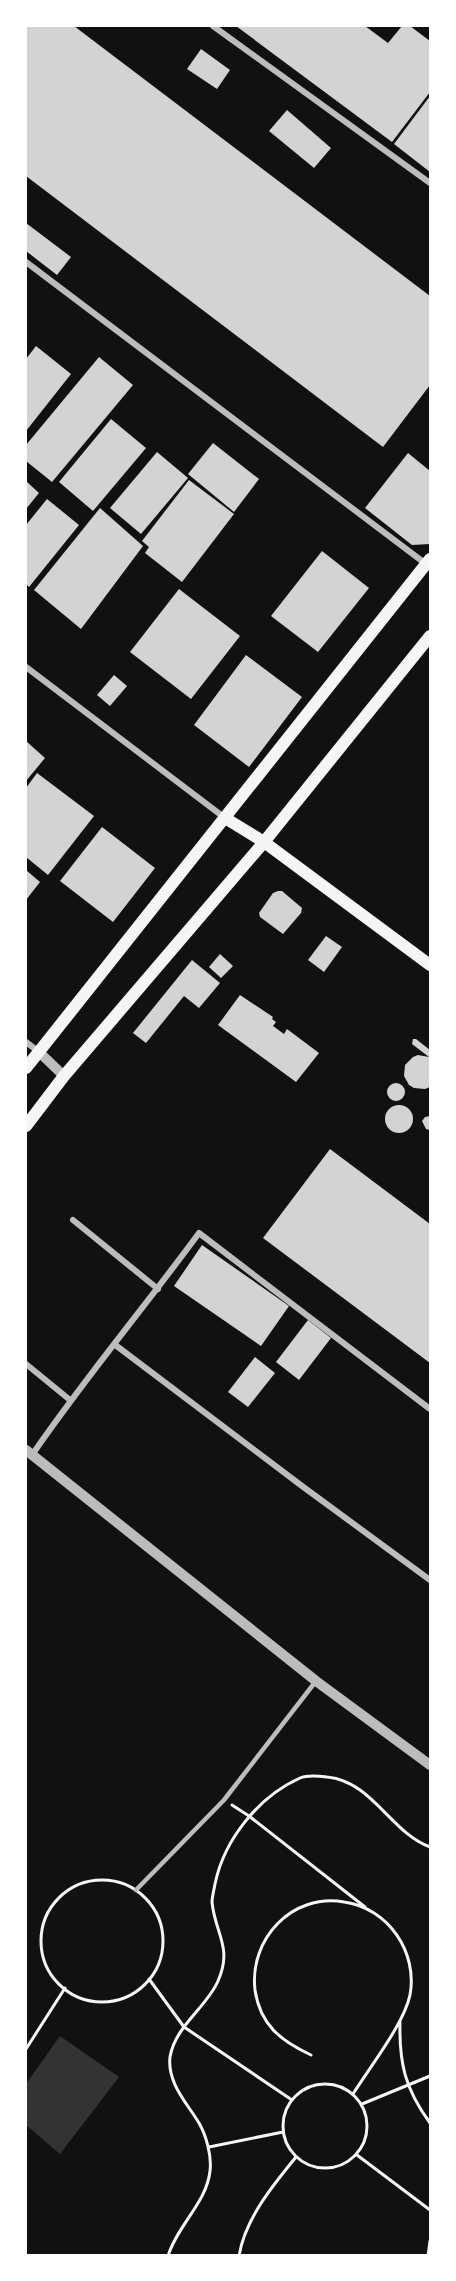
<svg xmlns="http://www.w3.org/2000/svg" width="456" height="2281" viewBox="0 0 456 2281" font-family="Ubuntu,sans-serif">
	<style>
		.water { fill: #333 }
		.building { fill: #d3d3d3 }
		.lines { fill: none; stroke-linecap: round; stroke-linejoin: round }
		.path { stroke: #f5f5f5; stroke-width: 3 }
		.service { stroke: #bcbcbc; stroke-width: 4.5 }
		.minor { stroke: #bcbcbc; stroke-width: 6 }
		.tertiary { stroke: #bcbcbc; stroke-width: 10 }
		.secondary { stroke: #f5f5f5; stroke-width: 12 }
	</style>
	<rect width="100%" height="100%" fill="#111"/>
	<!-- water -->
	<path class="water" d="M 60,2036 L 119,2077 L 60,2154 L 26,2125 L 26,2084 Z"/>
	<!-- building -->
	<path class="building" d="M 26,26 L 74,26 L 430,296 L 430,385 L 383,447 L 26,176 Z
		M 236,26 L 365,26 L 388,43 L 402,26 L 410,26 L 430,41 L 430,92 L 392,142 Z
		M 201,49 L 230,70 L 217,89 L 187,69 Z
		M 430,96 L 430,172 L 394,144 Z
		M 287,110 L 331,148 L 314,168 L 269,131 Z
		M 26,223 L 71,257 L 57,275 L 26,251 Z
		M 36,346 L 71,374 L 26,431 L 26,359 Z
		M 99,357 L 133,385 L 52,482 L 26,461 L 26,445 Z
		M 111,419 L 146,448 L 93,511 L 59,482 Z
		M 213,443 L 259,479 L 234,512 L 188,474 Z
		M 157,452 L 188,478 L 141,534 L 110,508 Z
		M 408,453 L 430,471 L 430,544 L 412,545 L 365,508 Z
		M 189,480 L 234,514 L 182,582 L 145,553 L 149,547 L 142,541 Z
		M 26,481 L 39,493 L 26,509 Z
		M 47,499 L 79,525 L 29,587 L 26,584 L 26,525 Z
		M 100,508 L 143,546 L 81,629 L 34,590 Z
		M 322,551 L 369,588 L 318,652 L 271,616 Z
		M 179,589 L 240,636 L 191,699 L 130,652 Z
		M 246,655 L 302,697 L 249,767 L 194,725 Z
		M 114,675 L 127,686 L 110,706 L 97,695 Z
		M 26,741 L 45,758 L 26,781 Z
		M 37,773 L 94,816 L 48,875 L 26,857 L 26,788 Z
		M 102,827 L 155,868 L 113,922 L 60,881 Z
		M 26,870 L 40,882 L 26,900 Z
		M 278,891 L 282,891 L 302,908 L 301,913 L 283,934 L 260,917 L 259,913 L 273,893 Z
		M 326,936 L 342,947 L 324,972 L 308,960 Z
		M 220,954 L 233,966 L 221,978 L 209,967 Z
		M 192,960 L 220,983 L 199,1008 L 184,996 L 146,1043 L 133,1033 Z
		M 240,995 L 273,1017 L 272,1019 L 276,1022 L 273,1026 L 284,1034 L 287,1029 L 319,1053 L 296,1082 L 218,1025 Z
		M 413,1039 L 416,1039 L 430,1050 L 430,1087 L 425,1089 L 414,1088 L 409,1085 L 404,1076 L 405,1065 L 413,1057 L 418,1055 L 429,1057 L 412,1044 Z
		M387 1092a9 9 0 1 1 18 0a9 9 0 1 1-18 0Z
		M385 1119a14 14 0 1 1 28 0a14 14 0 1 1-28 0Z
		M 430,1116 L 430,1130 L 426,1129 L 422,1121 L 425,1117 Z
		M 330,1149 L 430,1224 L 430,1363 L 263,1238 Z
		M 202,1245 L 289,1306 L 261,1346 L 174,1286 Z
		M 308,1320 L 331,1338 L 299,1380 L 276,1362 Z
		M 255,1357 L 275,1373 L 248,1407 L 228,1392 Z"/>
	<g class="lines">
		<!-- path -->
		<path class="path" d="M 232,1805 L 249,1816 L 365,1907
			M41 1941a61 61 0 1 1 122 0a61 61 0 1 1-122 0Z
			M 149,1979 L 184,2027 L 292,2100
			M 400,2022 C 399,2063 405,2089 430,2123
			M 26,2049 L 65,1988
			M 311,2055 C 281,2041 260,2025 255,1990 C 249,1939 292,1893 344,1902 C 388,1908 418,1952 410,1995 C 404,2024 369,2068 353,2094
			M283 2126a42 42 0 1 1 84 0a42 42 0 1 1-84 0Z
			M 362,2104 L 430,2076
			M 209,2147 L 283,2132
			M 357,2155 L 430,2210
			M 168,2256 C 177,2226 207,2202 210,2171 C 212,2156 206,2135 199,2123 C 187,2103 167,2083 170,2057 C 175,2026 207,2007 218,1981 C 233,1947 215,1934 212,1902 C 212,1897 214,1890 215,1884 C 224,1840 258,1797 300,1778 C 307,1775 319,1776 327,1777 C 372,1781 391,1833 430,1847
			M 239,2256 C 245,2219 273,2185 296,2157
			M 428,2256 L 430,2241"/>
		<!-- service -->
		<path class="service" d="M 136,1890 L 224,1800 L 316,1681"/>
		<!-- minor -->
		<path class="minor" d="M 213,26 L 430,183
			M 26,262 L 426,564
			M 26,667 L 225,818
			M 26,1042 L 39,1052
			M 73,1220 L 158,1289
			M 114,1344 L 302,1486 L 430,1580
			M 26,1364 L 70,1400
			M 32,1455 C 84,1379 144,1308 199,1233 L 430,1409"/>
		<!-- tertiary -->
		<path class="tertiary" d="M 39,1052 L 64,1076
			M 26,1450 L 316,1681 L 430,1765"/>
		<!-- secondary -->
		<path class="secondary" d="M 225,818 L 264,842 L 430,965
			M 26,1068 L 430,559
			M 26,1126 L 64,1076 L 264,842 L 430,636"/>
	</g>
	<!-- border -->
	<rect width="456" height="2281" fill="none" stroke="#ffffff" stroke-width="54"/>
</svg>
